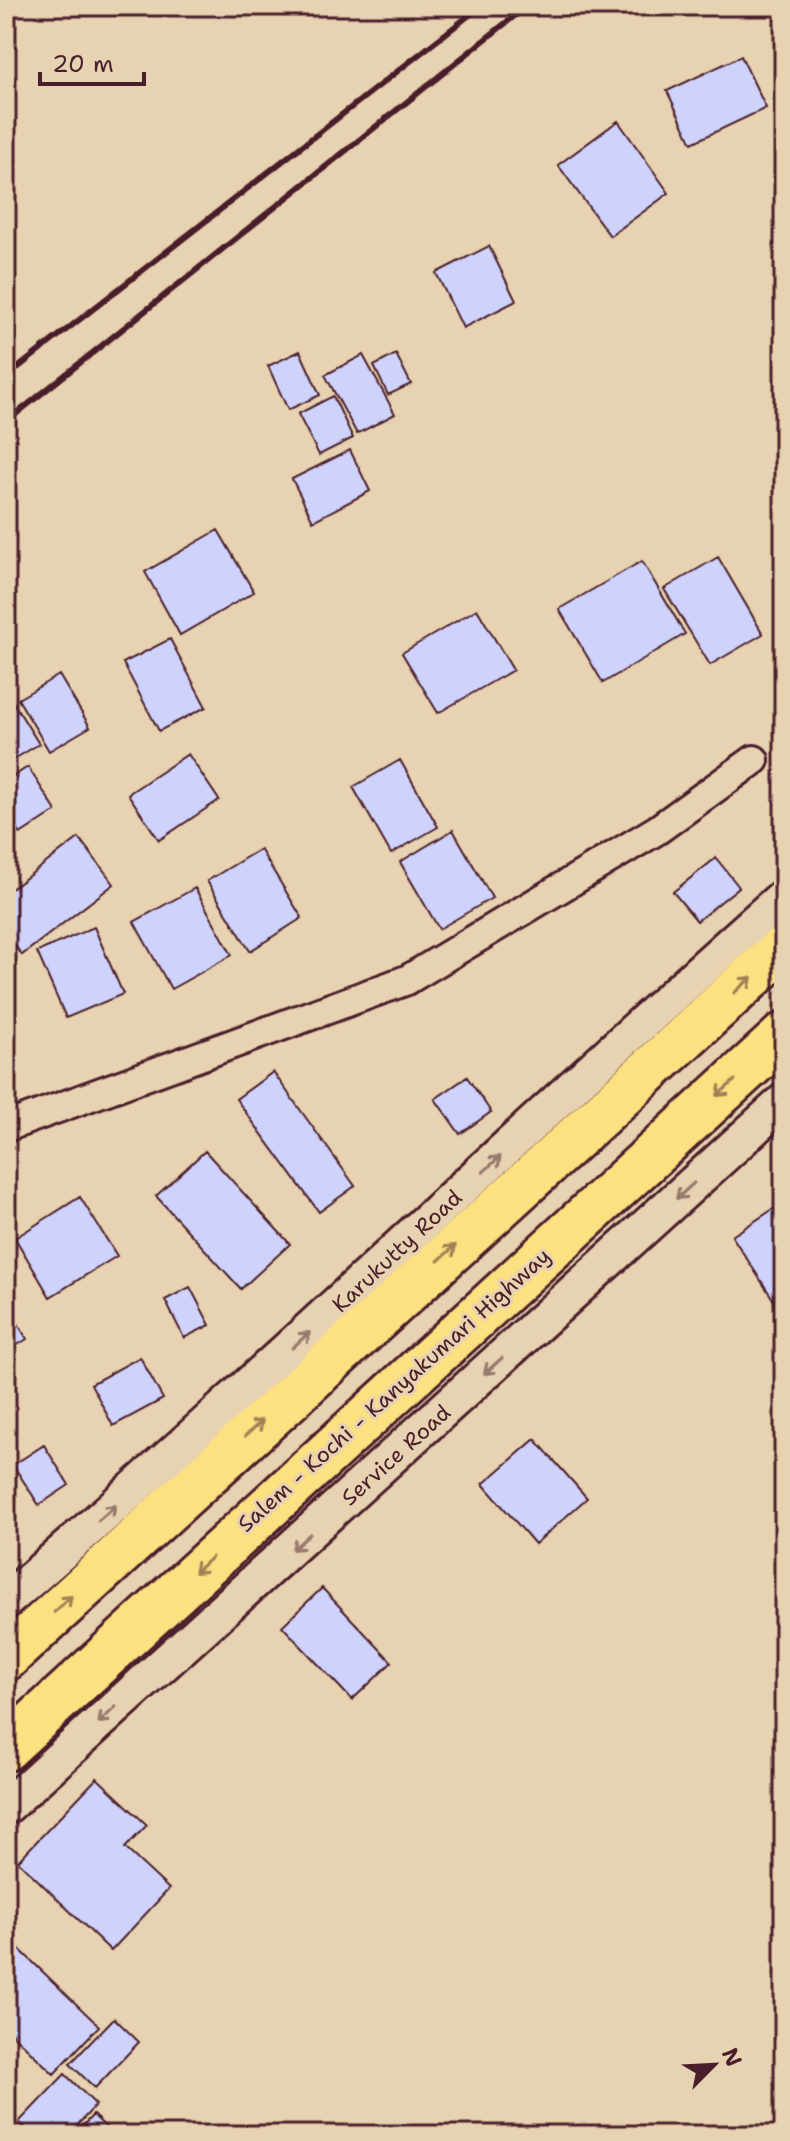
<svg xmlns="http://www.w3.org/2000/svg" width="790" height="2141" viewBox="0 0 790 2141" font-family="'Shantell Sans',sans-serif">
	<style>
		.building { fill: #cfd3fc; stroke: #4a1f2b; stroke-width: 2 }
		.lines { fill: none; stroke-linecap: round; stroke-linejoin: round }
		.minor-casing { stroke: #4a1f2b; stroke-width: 34 }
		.tertiary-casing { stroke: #4a1f2b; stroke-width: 40 }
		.trunk-casing { stroke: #4a1f2b; stroke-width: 50 }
		.minor { stroke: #e7d3b1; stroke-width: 28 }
		.tertiary { stroke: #e7d3b1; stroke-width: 34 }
		.trunk { stroke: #fde080; stroke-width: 44 }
		.rail { stroke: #4a1f2b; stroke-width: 6 }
		.oneway { stroke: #a48056 }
		.oneway2 { stroke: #98796e }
		.labels { text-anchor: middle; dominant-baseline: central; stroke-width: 6; stroke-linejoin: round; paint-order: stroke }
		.street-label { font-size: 22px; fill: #4a1f2b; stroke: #e7d3b1 }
	</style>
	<rect width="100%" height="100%" fill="#e7d3b1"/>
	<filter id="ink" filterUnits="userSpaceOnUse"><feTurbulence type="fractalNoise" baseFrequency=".0125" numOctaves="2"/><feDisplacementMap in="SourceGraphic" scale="16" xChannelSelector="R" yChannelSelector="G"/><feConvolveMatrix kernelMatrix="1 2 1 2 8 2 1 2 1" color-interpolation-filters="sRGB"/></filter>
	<g filter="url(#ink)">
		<!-- building -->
		<path class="building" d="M 741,56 L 766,108 L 692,143 L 667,91 Z
			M 618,121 L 669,193 L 610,236 L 558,165 Z
			M 489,246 L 516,301 L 463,328 L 436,273 Z
			M 300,351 L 320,395 L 288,410 L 268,366 Z
			M 396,354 L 411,384 L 388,395 L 374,366 Z
			M 363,355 L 395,414 L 357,434 L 325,375 Z
			M 333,396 L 353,438 L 319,455 L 298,414 Z
			M 350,450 L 370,491 L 313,521 L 292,479 Z
			M 218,530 L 254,592 L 180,635 L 145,572 Z
			M 718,557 L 763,634 L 710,665 L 664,589 Z
			M 642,561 L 685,634 L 603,683 L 559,609 Z
			M 477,609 L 513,670 L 438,713 L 402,653 Z
			M 170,639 L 206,707 L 159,731 L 123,663 Z
			M 59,675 L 90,727 L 49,751 L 18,699 Z
			M 11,699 L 39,744 L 6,764 L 6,702 Z
			M 188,754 L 219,800 L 159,840 L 128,794 Z
			M 400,760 L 438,827 L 391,854 L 353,787 Z
			M 28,767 L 56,811 L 20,834 L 6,811 L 6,781 Z
			M 453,830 L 492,898 L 439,929 L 400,862 Z
			M 79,838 L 114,884 L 22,955 L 6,934 L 6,893 Z
			M 260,849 L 302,918 L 250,951 L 207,881 Z
			M 716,858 L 739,887 L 697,921 L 673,892 Z
			M 195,888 L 232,955 L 171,989 L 134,922 Z
			M 94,927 L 123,994 L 66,1018 L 37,952 Z
			M 273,1072 L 355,1186 L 319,1212 L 236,1099 Z
			M 467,1077 L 491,1112 L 460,1134 L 435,1099 Z
			M 205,1151 L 290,1244 L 241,1289 L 156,1196 Z
			M 80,1197 L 117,1256 L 50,1297 L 15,1238 Z
			M 784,1202 L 784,1316 L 732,1236 Z
			M 190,1287 L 210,1325 L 184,1338 L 165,1300 Z
			M 6,1304 L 27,1339 L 6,1352 Z
			M 140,1357 L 163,1399 L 113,1426 L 91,1384 Z
			M 535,1439 L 587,1498 L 535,1544 L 483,1484 Z
			M 44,1445 L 69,1485 L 39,1505 L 13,1465 Z
			M 322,1588 L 392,1662 L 352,1700 L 282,1626 Z
			M 97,1778 L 147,1825 L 125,1848 L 169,1889 L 111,1951 L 18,1861 Z
			M 13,1943 L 99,2026 L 54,2074 L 6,2028 L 6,1951 Z
			M 114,2018 L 139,2042 L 95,2088 L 70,2064 Z
			M 65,2074 L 96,2105 L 68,2135 L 33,2135 L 19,2122 Z
			M 93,2115 L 114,2135 L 74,2135 Z"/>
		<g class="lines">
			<defs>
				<path id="minor" d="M 6,1127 L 407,980 L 657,830 L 754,760"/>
				<path id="tertiary" d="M 6,1601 C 271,1372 521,1128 784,896
					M 6,1807 L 784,1101"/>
				<path id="trunk" d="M 6,1658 L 784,947
					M 6,1748 L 784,1035"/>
			</defs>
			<!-- minor casing -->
			<use href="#minor" class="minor-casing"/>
			<!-- tertiary casing -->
			<use href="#tertiary" class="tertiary-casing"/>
			<!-- trunk casing -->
			<use href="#trunk" class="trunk-casing"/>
			<!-- minor -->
			<use href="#minor" class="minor"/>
			<!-- tertiary -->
			<use href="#tertiary" class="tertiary"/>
			<!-- trunk -->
			<use href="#trunk" class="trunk"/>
			<!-- rail -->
			<path class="rail" d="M 6,377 L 481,6
				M 6,422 L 527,6"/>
		</g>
		<!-- one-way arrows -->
		<defs><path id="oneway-shaft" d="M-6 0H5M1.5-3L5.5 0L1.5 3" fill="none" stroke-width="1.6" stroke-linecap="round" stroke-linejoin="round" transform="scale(2)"/></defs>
		<g class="oneway">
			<use href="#oneway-shaft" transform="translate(743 985) rotate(-42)"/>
			<use href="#oneway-shaft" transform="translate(726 1088) rotate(138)"/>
			<use href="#oneway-shaft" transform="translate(447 1253) rotate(-42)"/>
			<use href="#oneway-shaft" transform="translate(254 1428) rotate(-42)"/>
			<use href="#oneway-shaft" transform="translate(203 1565) rotate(137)"/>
			<use href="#oneway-shaft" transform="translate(63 1604) rotate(-43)"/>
		</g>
		<g class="oneway2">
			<use href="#oneway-shaft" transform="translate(492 1164) rotate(-43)"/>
			<use href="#oneway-shaft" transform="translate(685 1191) rotate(138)"/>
			<use href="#oneway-shaft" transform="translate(301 1340) rotate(-42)"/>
			<use href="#oneway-shaft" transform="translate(493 1366) rotate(138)"/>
			<use href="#oneway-shaft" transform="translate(107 1513) rotate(-41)"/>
			<use href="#oneway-shaft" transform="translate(301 1542) rotate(138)"/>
			<use href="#oneway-shaft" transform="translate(107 1715) rotate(137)"/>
		</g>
	</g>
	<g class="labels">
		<!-- street labels -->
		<g class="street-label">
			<text transform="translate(397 1251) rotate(-43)">Karukutty Road</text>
			<text transform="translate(394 1390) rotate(-42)">Salem - Kochi - Kanyakumari Highway</text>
			<text transform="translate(396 1455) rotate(-42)">Service Road</text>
		</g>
	</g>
	<!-- margin -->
	<rect width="790" height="2141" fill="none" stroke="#e7d3b1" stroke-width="32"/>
	<rect x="16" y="16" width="758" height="2109" fill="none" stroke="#4a1f2b" stroke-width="3" filter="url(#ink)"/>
	<!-- north arrow -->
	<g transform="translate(714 2065) rotate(66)" stroke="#e7d3b1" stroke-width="6" paint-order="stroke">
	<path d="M0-6L14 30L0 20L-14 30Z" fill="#4a1f2b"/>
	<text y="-12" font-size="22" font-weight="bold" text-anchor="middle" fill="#4a1f2b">N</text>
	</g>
	<!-- scale -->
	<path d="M40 72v12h104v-12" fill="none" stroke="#4a1f2b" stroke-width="4"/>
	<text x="52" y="72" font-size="24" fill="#4a1f2b" stroke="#e7d3b1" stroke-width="6" paint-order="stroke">20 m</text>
</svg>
